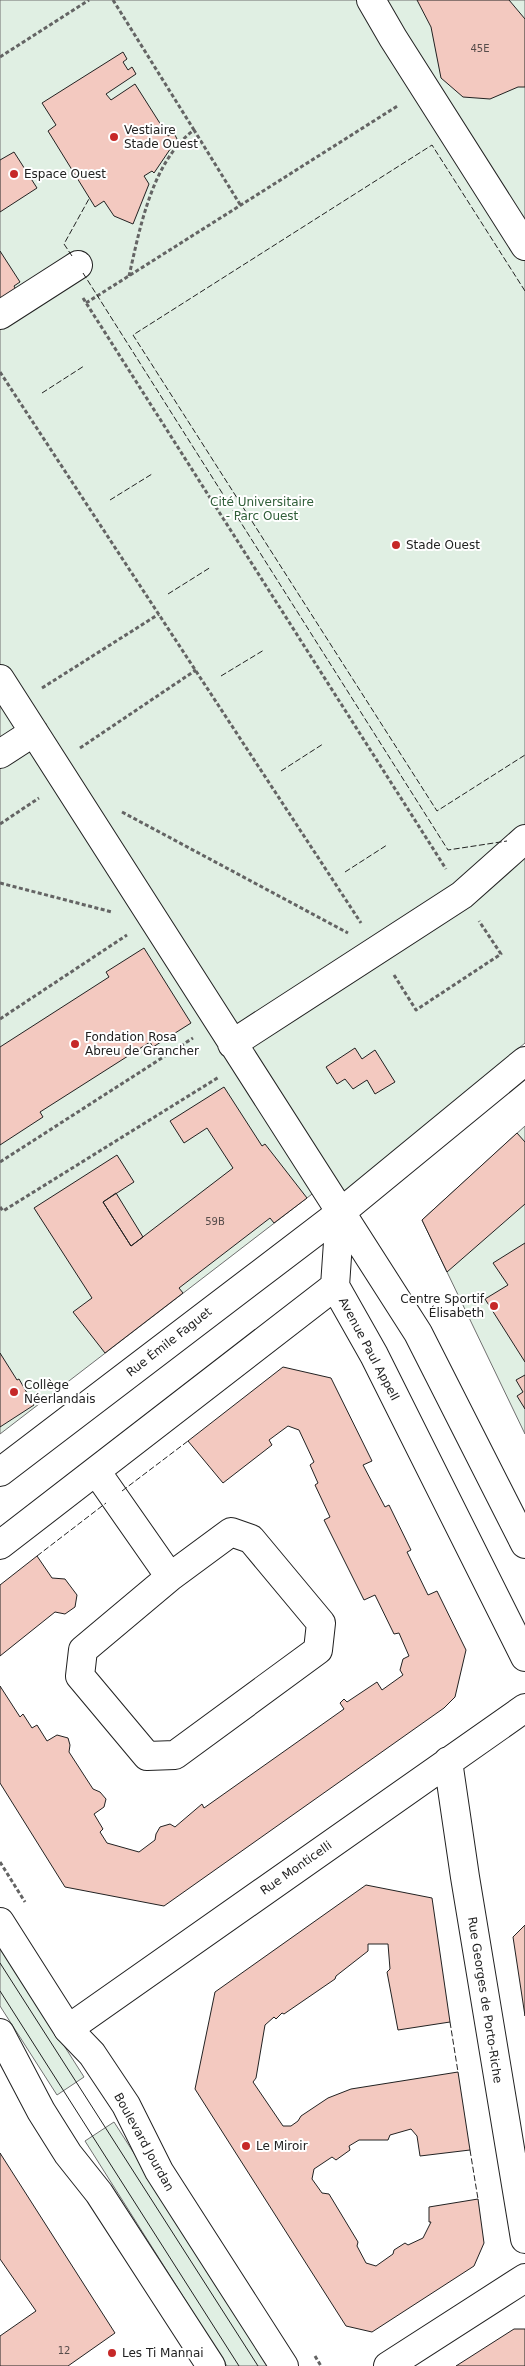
<svg xmlns="http://www.w3.org/2000/svg" width="525" height="2366" viewBox="0 0 525 2366" font-family="'DejaVu Sans',sans-serif">
	<style>
		.green { fill: #e0efe3; stroke: #6f6f6f }
		.building { fill: #f3c9c0; stroke: #222 }
		.lines { fill: none; stroke-linecap: round; stroke-linejoin: round }
		.minor-casing { stroke: #222; stroke-width: 30 }
		.major-casing { stroke: #222; stroke-width: 30 }
		.path { stroke: #646464; stroke-width: 3; stroke-dasharray: 4 2.5; stroke-linecap: butt }
		.minor { stroke: #fff; stroke-width: 28 }
		.major { stroke: #fff; stroke-width: 28 }
		.tram { stroke: #222; stroke-width: 1 }
		.fence { stroke: #222; stroke-width: 1; stroke-dasharray: 6 2.5; stroke-linecap: butt }
		.poi-dot { fill: #c62828; stroke: #fff; stroke-width: 2 }
		.labels { text-anchor: middle; dominant-baseline: central; stroke-width: 4; stroke-linejoin: round; paint-order: stroke }
		.number-label { font-size: 10px; fill: #564c4a }
		.poi-label { font-size: 12px; fill: #222; stroke: #fff; text-anchor: start }
		.park-label { font-size: 12px; fill: #2f5e38; stroke: #fff }
		.street-label { font-size: 12px; fill: #222; stroke: #fff }
	</style>
	<rect width="100%" height="100%" fill="#fff"/>
	<!-- green -->
	<path class="green" d="M 0,0 L 525,0 L 525,1043 L 348,1190 L 344,1192 L 316,1191 L 0,1434 Z
		M 525,1126 L 525,1434 L 422,1220 Z
		M 0,1945 L 84,2077 L 57,2095 L 0,2006 Z
		M 114,2122 L 270,2366 L 227,2366 L 85,2141 Z"/>
	<!-- building -->
	<path class="building" d="M 417,0 L 509,0 L 525,19 L 525,87 L 518,87 L 490,99 L 463,97 L 441,78 L 431,27 Z
		M 123,52 L 127,59 L 123,62 L 128,70 L 132,67 L 136,74 L 106,94 L 111,100 L 135,84 L 168,136 L 174,133 L 177,139 L 154,173 L 152,171 L 144,176 L 149,184 L 133,224 L 114,216 L 104,201 L 95,207 L 48,131 L 56,125 L 42,103 Z
		M 14,152 L 37,188 L 0,212 L 0,160 Z
		M 0,251 L 20,282 L 14,286 L 16,290 L 0,300 Z
		M 144,948 L 191,1023 L 153,1047 L 150,1042 L 40,1112 L 43,1117 L 0,1145 L 0,1047 L 109,977 L 106,972 Z
		M 355,1048 L 362,1059 L 375,1050 L 395,1082 L 375,1094 L 367,1080 L 353,1089 L 345,1079 L 337,1084 L 326,1067 Z
		M 224,1087 L 262,1146 L 265,1144 L 307,1198 L 274,1223 L 270,1218 L 179,1288 L 183,1293 L 105,1353 L 73,1312 L 92,1298 L 34,1208 L 117,1155 L 134,1182 L 103,1202 L 131,1246 L 233,1168 L 207,1128 L 184,1143 L 170,1121 Z
		M 517,1133 L 525,1142 L 525,1204 L 447,1272 L 422,1220 Z
		M 116,1193 L 143,1237 L 131,1246 L 103,1202 Z
		M 525,1243 L 525,1362 L 485,1299 L 508,1285 L 493,1263 Z
		M 0,1353 L 17,1380 L 19,1379 L 34,1405 L 0,1427 Z
		M 283,1367 L 331,1378 L 372,1461 L 363,1465 L 385,1507 L 389,1505 L 411,1550 L 407,1552 L 428,1595 L 437,1591 L 466,1650 L 455,1697 L 444,1708 L 164,1906 L 65,1887 L 0,1783 L 0,1686 L 20,1717 L 23,1714 L 32,1728 L 37,1725 L 47,1741 L 57,1735 L 68,1738 L 70,1745 L 69,1752 L 93,1789 L 100,1792 L 106,1799 L 104,1807 L 94,1814 L 103,1829 L 100,1832 L 107,1843 L 139,1852 L 155,1840 L 156,1834 L 160,1827 L 170,1824 L 175,1827 L 202,1804 L 204,1808 L 344,1709 L 340,1703 L 344,1699 L 347,1702 L 377,1682 L 382,1690 L 403,1675 L 400,1670 L 403,1659 L 409,1656 L 399,1633 L 394,1634 L 375,1595 L 364,1600 L 324,1520 L 330,1517 L 315,1485 L 318,1483 L 310,1465 L 314,1462 L 299,1430 L 288,1426 L 269,1440 L 272,1445 L 223,1483 L 188,1441 Z
		M 525,1375 L 525,1409 L 517,1396 L 523,1392 L 516,1380 Z
		M 37,1556 L 52,1578 L 65,1579 L 77,1595 L 75,1607 L 65,1614 L 55,1612 L 0,1656 L 0,1585 Z
		M 366,1885 L 432,1898 L 450,2022 L 398,2030 L 387,1972 L 390,1969 L 388,1944 L 368,1944 L 368,1951 L 336,1976 L 335,1979 L 284,2014 L 282,2013 L 276,2019 L 274,2017 L 265,2025 L 256,2078 L 253,2082 L 283,2126 L 291,2126 L 298,2121 L 301,2116 L 328,2098 L 351,2089 L 458,2072 L 470,2150 L 420,2156 L 417,2136 L 411,2129 L 390,2135 L 388,2140 L 359,2140 L 349,2146 L 350,2150 L 336,2160 L 332,2157 L 314,2169 L 312,2179 L 322,2193 L 329,2194 L 358,2242 L 357,2246 L 366,2263 L 376,2266 L 393,2254 L 394,2250 L 405,2243 L 408,2245 L 423,2238 L 431,2222 L 429,2222 L 429,2207 L 478,2199 L 484,2243 L 474,2266 L 372,2332 L 346,2326 L 195,2089 L 215,1992 Z
		M 525,1925 L 525,2016 L 513,1937 Z
		M 0,2153 L 115,2333 L 68,2366 L 0,2366 L 0,2336 L 36,2311 L 0,2259 Z
		M 514,2329 L 525,2329 L 525,2366 L 456,2366 Z"/>
	<g class="lines">
		<defs>
			<path id="minor" d="M 371,0 L 393,38 L 525,246
				M 0,315 L 78,265
				M 0,679 L 418,1333 L 525,1544
				M 0,754 L 34,732
				M 232,1044 L 462,895 L 525,839
				M 340,1213 L 335,1286 L 374,1355 L 525,1657
				M 96,1471 L 170,1577
				M 0,1472 L 340,1213 L 525,1061
				M 231,1532 L 251,1539 L 321,1623 L 318,1650 L 175,1755 L 147,1756 L 80,1676 L 83,1650 L 170,1577 Z
				M 0,1545 L 335,1286
				M 448,1761 L 465,1877 L 525,2239
				M 68,2029 L 525,1708
				M 388,2366 L 525,2278"/>
			<path id="major" d="M 0,1922 L 68,2029 L 92,2054 L 126,2105 L 159,2171 L 284,2366
				M 0,2033 L 41,2111 L 68,2154 L 99,2193 L 211,2366"/>
		</defs>
		<!-- minor casing -->
		<use href="#minor" class="minor-casing"/>
		<!-- major casing -->
		<use href="#major" class="major-casing"/>
		<!-- path -->
		<path class="path" d="M 113,0 L 194,130
			M 0,57 L 89,0
			M 129,276 C 140,228 152,161 194,130 L 241,206
			M 83,298 L 446,869
			M 86,303 L 399,105
			M 0,372 L 361,923
			M 42,688 L 159,614
			M 80,748 L 196,670
			M 122,812 L 348,933
			M 0,824 L 39,798
			M 0,883 L 112,912
			M 394,975 L 416,1010 L 501,954 L 479,921
			M 0,1019 L 127,935
			M 0,1162 L 193,1038
			M 0,1207 L 3,1211 L 219,1077
			M 0,1862 L 25,1902
			M 315,2356 L 321,2366"/>
		<!-- minor -->
		<use href="#minor" class="minor"/>
		<!-- major -->
		<use href="#major" class="major"/>
		<!-- tram -->
		<path class="tram" d="M 0,1963 L 258,2366
			M 0,1991 L 239,2366"/>
		<!-- fence -->
		<path class="fence" d="M 72,256 L 64,244 L 90,197
			M 83,273 L 448,850 L 507,841
			M 525,291 L 432,145 L 133,335 L 437,811 L 525,755
			M 42,393 L 84,366
			M 110,500 L 152,474
			M 168,594 L 211,567
			M 221,676 L 264,650
			M 281,771 L 323,744
			M 345,872 L 387,845
			M 122,1491 L 188,1441
			M 37,1556 L 106,1503
			M 450,2022 L 458,2072
			M 470,2150 L 478,2199"/>
	</g>
	<!-- markers -->
	<g class="poi-dot">
		<circle cx="114" cy="137" r="5"/>
		<circle cx="14" cy="174" r="5"/>
		<circle cx="396" cy="545" r="5"/>
		<circle cx="75" cy="1044" r="5"/>
		<circle cx="494" cy="1306" r="5"/>
		<circle cx="14" cy="1392" r="5"/>
		<circle cx="246" cy="2146" r="5"/>
		<circle cx="112" cy="2353" r="5"/>
	</g>
	<g class="labels">
		<!-- number labels -->
		<g class="number-label">
			<text x="480" y="48">45E</text>
			<text x="215" y="1221">59B</text>
			<text x="64" y="2350">12</text>
		</g>
		<!-- poi labels -->
		<g class="poi-label">
			<text x="124" y="130">Vestiaire<tspan x="124" dy="14">Stade Ouest</tspan></text>
			<text x="24" y="174">Espace Ouest</text>
			<text x="406" y="545">Stade Ouest</text>
			<text x="85" y="1037">Fondation Rosa<tspan x="85" dy="14">Abreu de Grancher</tspan></text>
			<text x="484" y="1299" text-anchor="end">Centre Sportif<tspan x="484" dy="14">Élisabeth</tspan></text>
			<text x="24" y="1385">Collège<tspan x="24" dy="14">Néerlandais</tspan></text>
			<text x="256" y="2146">Le Miroir</text>
			<text x="122" y="2353">Les Ti Mannai</text>
		</g>
		<!-- park labels -->
		<g class="park-label">
			<text x="262" y="502">Cité Universitaire<tspan x="262" dy="14">- Parc Ouest</tspan></text>
		</g>
		<!-- street labels -->
		<g class="street-label">
			<text transform="translate(169 1342) rotate(-38)">Rue Émile Faguet</text>
			<text transform="translate(369 1349) rotate(62)">Avenue Paul Appell</text>
			<text transform="translate(296 1868) rotate(-35)">Rue Monticelli</text>
			<text transform="translate(485 2000) rotate(81)">Rue Georges de Porto-Riche</text>
			<text transform="translate(144 2142) rotate(61)">Boulevard Jourdan</text>
		</g>
	</g>
</svg>
